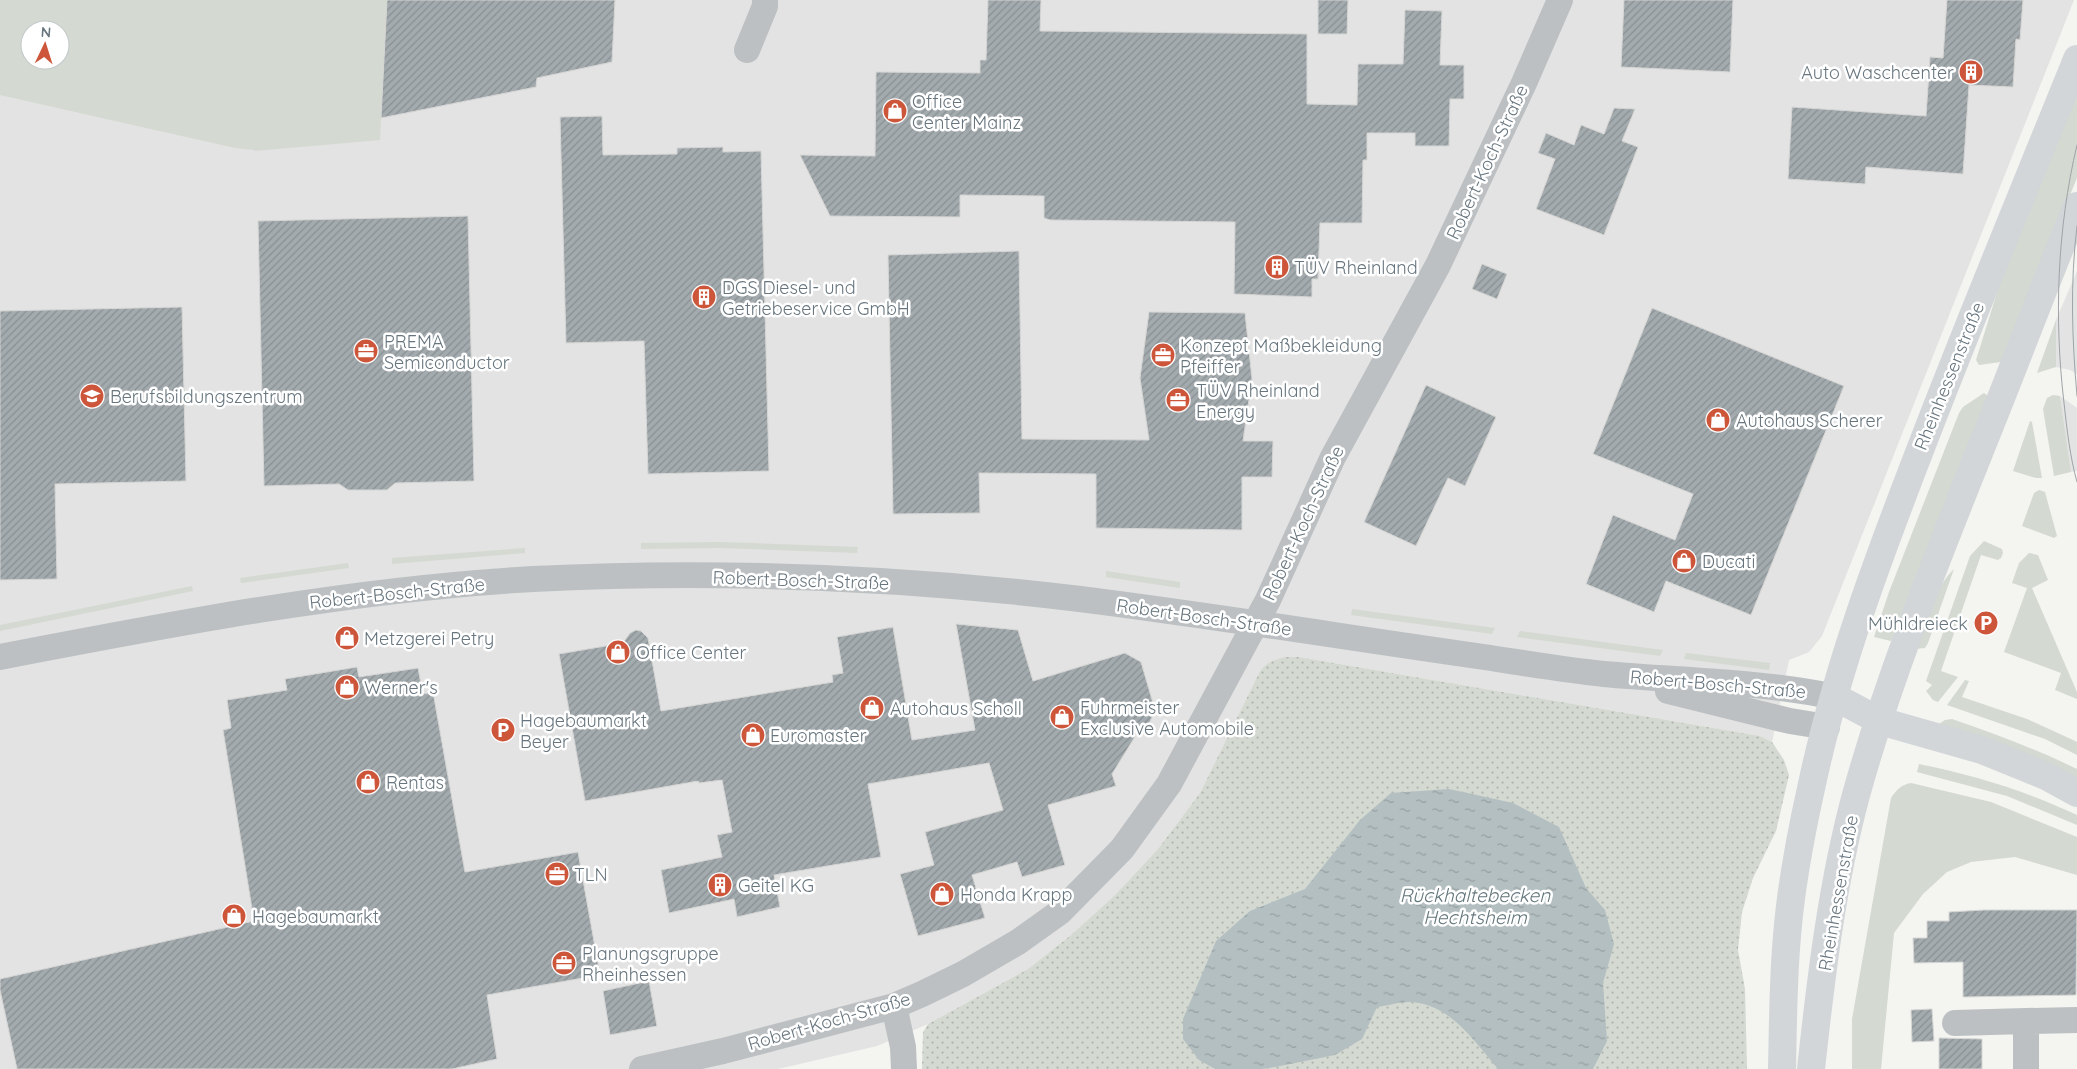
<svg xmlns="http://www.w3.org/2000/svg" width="2077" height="1069" viewBox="0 0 2077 1069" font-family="Quicksand,sans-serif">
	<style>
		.built { fill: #e2e3e2; fill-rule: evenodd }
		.green { fill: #d4d9d1; fill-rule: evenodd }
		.park { fill: url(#park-dots) }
		.water { fill: url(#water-ripples) }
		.building { fill: url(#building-hatch); stroke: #d6d6d4 }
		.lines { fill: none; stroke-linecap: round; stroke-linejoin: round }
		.street { stroke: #bcc0c2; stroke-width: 26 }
		.secondary { stroke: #d2d6d9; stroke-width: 28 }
		.tram { stroke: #9ea4a8; stroke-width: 1 }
		.labels { text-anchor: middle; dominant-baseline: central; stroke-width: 5; stroke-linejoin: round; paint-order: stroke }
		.poi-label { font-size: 18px; fill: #67757e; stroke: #fff; text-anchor: start }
		.street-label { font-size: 18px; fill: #67757e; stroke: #fff }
		.water-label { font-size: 19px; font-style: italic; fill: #63767b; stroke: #fff }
	</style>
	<defs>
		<pattern id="park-dots" width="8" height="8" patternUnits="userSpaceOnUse" patternTransform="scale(1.25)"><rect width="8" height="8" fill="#d4d9d1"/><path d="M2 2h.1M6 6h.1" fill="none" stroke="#b0b5af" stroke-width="1.8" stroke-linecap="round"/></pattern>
		<pattern id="water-ripples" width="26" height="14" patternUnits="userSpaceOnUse" patternTransform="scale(1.25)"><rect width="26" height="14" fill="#b4bfc2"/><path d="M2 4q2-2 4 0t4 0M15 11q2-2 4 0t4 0" fill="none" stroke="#96a0a3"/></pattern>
		<pattern id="building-hatch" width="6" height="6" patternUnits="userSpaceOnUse" patternTransform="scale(1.25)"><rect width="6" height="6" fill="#a4abaf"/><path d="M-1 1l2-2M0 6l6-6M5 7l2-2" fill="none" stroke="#899094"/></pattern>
	</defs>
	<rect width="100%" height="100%" fill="#f4f4f1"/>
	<!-- built -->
	<path class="built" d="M 0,0 L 2074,0 L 1822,636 L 1809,652 L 1789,660 L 1772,742 L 1760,736 L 1299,657 L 1285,657 L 1259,673 L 1200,793 L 1158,849 L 1115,895 L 1071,935 L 1028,969 L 928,1024 L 877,1046 L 778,1069 L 0,1069 ZM 30,30 L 60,30 L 60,60 L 30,60 Z
		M 2077,271 L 2077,374 L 2070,370 L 2056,367 L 2056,320 Z
		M 2060,396 L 2077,408 L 2077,471 L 2071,472 Z"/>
	<!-- green -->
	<path class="green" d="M 0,0 L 387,0 L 380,140 L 255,151 L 254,150 L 235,148 L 0,95 ZM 30,30 L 60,30 L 60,60 L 30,60 Z
		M 2077,90 L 2077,178 L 2001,362 L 1979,365 L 1976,360 L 2000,283 Z
		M 2056,320 L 2056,367 L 2037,373 Z
		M 1984,393 L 1988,396 L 1891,641 L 1874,637 L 1889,592 L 1959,413 L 1963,407 Z
		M 2053,395 L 2060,396 L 2071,472 L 2054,476 L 2043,409 L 2047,398 Z
		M 2030,421 L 2032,422 L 2042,478 L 2036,478 L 2013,471 Z
		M 2039,490 L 2045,492 L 2057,536 L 2054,538 L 2022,526 L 2034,493 Z
		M 1984,541 L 2002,549 L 2003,553 L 2001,558 L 1998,560 L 1981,555 L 1941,671 L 1958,677 L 1938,702 L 1933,700 L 1926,691 L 1932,685 L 1926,681 L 1970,556 Z
		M 720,542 L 858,547 L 857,553 L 720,548 L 641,549 L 641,543 Z
		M 525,548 L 525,553 L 392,564 L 392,558 Z
		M 2029,553 L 2038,555 L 2048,580 L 2032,588 L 2077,692 L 2077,699 L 2055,690 L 2061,673 L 2004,652 L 2027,588 L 2012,583 L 2019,563 Z
		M 348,563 L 349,568 L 241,583 L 240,578 Z
		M 1954,569 L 1928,643 L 1925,648 L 1915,649 C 1926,623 1934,588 1954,569 Z
		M 1106,571 L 1180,582 L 1180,588 L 1106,577 Z
		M 192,586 L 193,591 L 0,631 L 0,625 Z
		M 1352,609 L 1495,628 L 1492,634 L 1351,615 Z
		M 1520,631 L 1663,650 L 1660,656 L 1517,637 Z
		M 1686,653 L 1770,663 L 1769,670 L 1684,659 Z
		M 1965,680 L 1969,681 L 1962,697 L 2027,719 L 2073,740 L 2077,742 L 2077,755 L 2045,739 L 1947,705 Z
		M 1952,719 C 1995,734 2036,749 2077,769 L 2077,778 L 1939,724 L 1945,720 Z
		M 1919,764 C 1977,776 2023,790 2077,815 L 2077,825 L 2007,796 L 1917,772 Z
		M 1911,783 L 1991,802 L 2077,837 L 2077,875 L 2015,857 L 1971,862 L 1947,872 L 1923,894 L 1894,933 L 1881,1069 L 1852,1069 L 1852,1019 L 1891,798 C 1897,789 1901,785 1911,783 Z"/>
	<!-- park -->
	<path class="park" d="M 1285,657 L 1299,657 L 1760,736 L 1772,742 L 1784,760 L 1789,775 L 1776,831 L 1753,878 L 1742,912 L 1738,950 L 1745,989 L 1747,1069 L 922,1069 L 923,1032 L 928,1024 L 1028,969 L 1071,935 L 1115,895 L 1158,849 L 1200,793 L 1259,673 C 1266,663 1273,660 1285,657 Z"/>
	<!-- water -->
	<path class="water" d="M 1449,789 L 1513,803 L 1559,827 L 1586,888 L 1605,910 L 1614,944 L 1603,983 L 1607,1041 L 1593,1069 L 1498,1069 C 1474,1041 1449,1002 1408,1002 C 1398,1002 1387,1006 1377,1007 L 1362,1039 L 1335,1055 L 1275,1067 L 1261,1069 L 1215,1069 L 1199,1060 L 1183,1039 L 1183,1019 L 1216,941 L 1250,911 L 1305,889 L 1360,820 L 1391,793 Z"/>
	<!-- building -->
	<path class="building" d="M 387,0 L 615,0 L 612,62 L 537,78 L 536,87 L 381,118 Z
		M 988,0 L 1041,0 L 1040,31 L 1307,34 L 1307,104 L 1357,105 L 1358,64 L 1403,64 L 1405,10 L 1442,11 L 1440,65 L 1464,65 L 1464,99 L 1450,99 L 1449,146 L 1415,146 L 1415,133 L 1367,133 L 1367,160 L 1363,160 L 1362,223 L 1320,223 L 1318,279 L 1312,279 L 1312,297 L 1234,294 L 1235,222 L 1050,220 L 1044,218 L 1044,196 L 960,195 L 960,217 L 830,216 L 800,155 L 875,156 L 876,72 L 980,73 L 980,60 L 986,60 Z
		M 1318,0 L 1348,0 L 1347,34 L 1318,34 Z
		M 1624,0 L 1733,0 L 1730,72 L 1621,67 Z
		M 1947,0 L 2023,0 L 2020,40 L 2016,39 L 2013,87 L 1969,85 L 1963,174 L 1866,167 L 1865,184 L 1788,179 L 1792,107 L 1926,116 L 1930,57 L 1943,58 Z
		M 1614,108 L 1635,109 L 1622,141 L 1638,147 L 1604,235 L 1536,209 L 1555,159 L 1538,153 L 1546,133 L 1574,145 L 1581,125 L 1604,134 Z
		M 602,116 L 603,155 L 677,154 L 677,148 L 723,147 L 723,152 L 761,151 L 769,471 L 648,474 L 644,341 L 566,343 L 560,117 Z
		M 468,216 L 474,481 L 395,483 L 387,490 L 348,490 L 339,484 L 264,486 L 258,221 Z
		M 1019,251 L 1022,439 L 1149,440 L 1140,378 L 1149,312 L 1245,313 L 1252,379 L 1243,441 L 1273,441 L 1272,477 L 1242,477 L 1242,530 L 1096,528 L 1096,474 L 979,473 L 980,513 L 893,514 L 888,255 Z
		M 1482,264 L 1507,274 L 1497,299 L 1472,289 Z
		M 182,307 L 186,481 L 55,484 L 57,579 L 0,580 L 0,311 Z
		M 1652,308 L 1844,386 L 1751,615 L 1666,581 L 1654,612 L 1586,584 L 1613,515 L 1675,540 L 1693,494 L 1593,454 Z
		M 1426,385 L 1496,417 L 1465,486 L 1448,478 L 1416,546 L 1364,522 Z
		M 956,624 L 1018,630 L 1033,681 L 1125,653 L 1141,662 L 1155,710 L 1149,724 L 1141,727 L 1112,774 L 1116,786 L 1048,805 L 1065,865 L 1022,877 L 1017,862 L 972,875 L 985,918 L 918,936 L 900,874 L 934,865 L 925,832 L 1003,810 L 989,763 L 868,784 L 881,857 L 774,875 L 780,907 L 737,917 L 734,899 L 669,913 L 661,870 L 722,857 L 717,835 L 732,832 L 722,780 L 699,783 L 698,781 L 585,801 L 559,654 L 623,643 L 630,633 L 636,630 L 641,631 L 648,638 L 661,711 L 833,682 L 832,675 L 843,673 L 837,637 L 893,627 L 912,740 L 975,730 Z
		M 357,667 L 359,677 L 418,668 L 423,694 L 433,692 L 465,872 L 578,852 L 600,975 L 487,995 L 497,1059 L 452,1069 L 17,1069 L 0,990 L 0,979 L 254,921 L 223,730 L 231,728 L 227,700 L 287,690 L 285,679 Z
		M 1984,910 L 2077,910 L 2076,995 L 1963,997 L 1963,962 L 1914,963 L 1913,938 L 1927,938 L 1927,921 L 1949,921 L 1949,912 Z
		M 649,981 L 657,1026 L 610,1035 L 603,991 Z
		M 1932,1009 L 1934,1041 L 1912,1042 L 1911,1010 Z
		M 1939,1038 L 1982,1039 L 1982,1069 L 1939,1069 Z"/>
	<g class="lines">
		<!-- street -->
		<path class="street" d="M 747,50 L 765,6 L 765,0
			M 0,657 C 176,623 353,589 533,579 C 714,570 899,577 1080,599 C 1215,616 1350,638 1484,657 C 1524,663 1564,670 1604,674 C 1681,681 1759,681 1835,697
			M 1668,691 L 1790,721 L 1827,727
			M 894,1006 L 903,1047 L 904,1069
			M 1955,1023 L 2026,1021
			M 642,1069 L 723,1051 L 894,1006 L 922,994 L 963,974 L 1018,942 L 1060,912 L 1122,849 L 1169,784 L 1268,600 L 1333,457 L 1438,265 L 1524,83 L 1560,0
			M 2026,1069 L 2026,1021 L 2077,1020"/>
		<!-- secondary -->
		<path class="secondary" d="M 1835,697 L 1880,721 L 1982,750 L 2046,776 L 2077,793
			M 1782,1069 C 1783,1025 1783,980 1787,936 C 1791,885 1801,833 1812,784 C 1837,667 1879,556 1922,445 C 1972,315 2025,188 2077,59
			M 1811,1069 C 1821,977 1832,884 1856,795 C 1889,676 1936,561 1981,448 C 2014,367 2044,286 2077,206"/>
		<!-- tram -->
		<path class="tram" d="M 2077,145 C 2057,229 2054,318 2064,403 C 2067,430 2070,457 2077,482
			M 2077,226 C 2070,283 2072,339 2077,396"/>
	</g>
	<!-- icons -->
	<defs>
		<symbol id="building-disc" viewBox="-11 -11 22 22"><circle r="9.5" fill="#cc553a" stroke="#fff"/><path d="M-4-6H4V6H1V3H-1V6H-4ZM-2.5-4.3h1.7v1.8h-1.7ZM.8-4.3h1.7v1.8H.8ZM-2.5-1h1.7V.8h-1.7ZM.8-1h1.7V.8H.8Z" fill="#fff"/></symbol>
		<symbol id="shop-disc" viewBox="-11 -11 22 22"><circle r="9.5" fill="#cc553a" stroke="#fff"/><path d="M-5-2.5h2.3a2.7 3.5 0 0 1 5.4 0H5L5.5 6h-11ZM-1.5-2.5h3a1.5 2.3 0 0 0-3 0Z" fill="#fff"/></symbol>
		<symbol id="office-disc" viewBox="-11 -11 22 22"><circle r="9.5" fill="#cc553a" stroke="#fff"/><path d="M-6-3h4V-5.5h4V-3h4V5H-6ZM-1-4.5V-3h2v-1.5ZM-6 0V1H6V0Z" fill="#fff"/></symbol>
		<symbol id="university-disc" viewBox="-11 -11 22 22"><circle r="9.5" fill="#cc553a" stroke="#fff"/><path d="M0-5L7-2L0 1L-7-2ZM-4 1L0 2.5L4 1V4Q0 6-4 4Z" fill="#fff"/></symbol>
		<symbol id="parking-disc" viewBox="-11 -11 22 22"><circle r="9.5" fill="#cc553a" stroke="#fff"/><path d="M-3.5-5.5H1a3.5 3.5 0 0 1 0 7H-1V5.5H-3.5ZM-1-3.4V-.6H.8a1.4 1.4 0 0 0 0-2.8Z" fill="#fff"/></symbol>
	</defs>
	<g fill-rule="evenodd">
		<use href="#building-disc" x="1957" y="58" width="28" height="28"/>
		<use href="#shop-disc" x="881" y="97" width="28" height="28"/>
		<use href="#building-disc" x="1263" y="253" width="28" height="28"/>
		<use href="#building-disc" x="690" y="283" width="28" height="28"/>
		<use href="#office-disc" x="352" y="337" width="28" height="28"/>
		<use href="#office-disc" x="1149" y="341" width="28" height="28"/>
		<use href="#university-disc" x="78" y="382" width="28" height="28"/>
		<use href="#office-disc" x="1164" y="386" width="28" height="28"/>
		<use href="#shop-disc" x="1704" y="406" width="28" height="28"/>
		<use href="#shop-disc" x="1670" y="547" width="28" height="28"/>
		<use href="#parking-disc" x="1972" y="609" width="28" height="28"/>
		<use href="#shop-disc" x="333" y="624" width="28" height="28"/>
		<use href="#shop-disc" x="604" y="638" width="28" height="28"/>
		<use href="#shop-disc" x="333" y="673" width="28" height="28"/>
		<use href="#shop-disc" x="858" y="694" width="28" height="28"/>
		<use href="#shop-disc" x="1048" y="703" width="28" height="28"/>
		<use href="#parking-disc" x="489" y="716" width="28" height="28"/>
		<use href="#shop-disc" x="739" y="721" width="28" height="28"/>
		<use href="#shop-disc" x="354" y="768" width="28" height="28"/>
		<use href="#office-disc" x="543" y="860" width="28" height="28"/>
		<use href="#building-disc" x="706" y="871" width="28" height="28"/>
		<use href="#shop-disc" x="928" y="880" width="28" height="28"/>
		<use href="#shop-disc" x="220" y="902" width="28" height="28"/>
		<use href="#office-disc" x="550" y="949" width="28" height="28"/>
	</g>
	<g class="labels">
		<!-- poi labels -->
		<g class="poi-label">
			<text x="1954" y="72" text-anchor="end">Auto Waschcenter</text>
			<text x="912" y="101">Office<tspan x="912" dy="21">Center Mainz</tspan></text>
			<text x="1294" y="267">TÜV Rheinland</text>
			<text x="722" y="287">DGS Diesel- und<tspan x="722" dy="21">Getriebeservice GmbH</tspan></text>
			<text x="384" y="341">PREMA<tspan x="384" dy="21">Semiconductor</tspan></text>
			<text x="1180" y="345">Konzept Maßbekleidung<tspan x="1180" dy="21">Pfeiffer</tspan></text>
			<text x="1196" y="390">TÜV Rheinland<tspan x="1196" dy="21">Energy</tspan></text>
			<text x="110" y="396">Berufsbildungszentrum</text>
			<text x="1736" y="420">Autohaus Scherer</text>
			<text x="1702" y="561">Ducati</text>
			<text x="1968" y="623" text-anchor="end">Mühldreieck</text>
			<text x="364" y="638">Metzgerei Petry</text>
			<text x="636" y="652">Office Center</text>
			<text x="364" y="687">Werner's</text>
			<text x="1080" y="707">Fuhrmeister<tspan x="1080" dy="21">Exclusive Automobile</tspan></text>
			<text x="890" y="708">Autohaus Scholl</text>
			<text x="520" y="720">Hagebaumarkt<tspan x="520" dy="21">Beyer</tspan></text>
			<text x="770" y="735">Euromaster</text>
			<text x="386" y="782">Rentas</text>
			<text x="574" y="874">TLN</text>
			<text x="738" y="885">Geitel KG</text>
			<text x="960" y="894">Honda Krapp</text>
			<text x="252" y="916">Hagebaumarkt</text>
			<text x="582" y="953">Planungsgruppe<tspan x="582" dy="21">Rheinhessen</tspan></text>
		</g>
		<!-- street labels -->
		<g class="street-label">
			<text transform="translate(1487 162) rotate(-65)">Robert-Koch-Straße</text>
			<text transform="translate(1949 376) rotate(-68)">Rheinhessenstraße</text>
			<text transform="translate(1303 523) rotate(-65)">Robert-Koch-Straße</text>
			<text transform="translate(801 580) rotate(2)">Robert-Bosch-Straße</text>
			<text transform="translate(397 593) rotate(-6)">Robert-Bosch-Straße</text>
			<text transform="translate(1204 617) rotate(8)">Robert-Bosch-Straße</text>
			<text transform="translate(1718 684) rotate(5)">Robert-Bosch-Straße</text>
			<text transform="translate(1838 893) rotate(-80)">Rheinhessenstraße</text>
			<text transform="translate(829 1021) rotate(-16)">Robert-Koch-Straße</text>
		</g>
		<!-- water labels -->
		<g class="water-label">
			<text x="1475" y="895">Rückhaltebecken<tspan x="1475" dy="22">Hechtsheim</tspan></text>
		</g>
	</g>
	<!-- north arrow -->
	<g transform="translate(45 45) rotate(4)"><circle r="24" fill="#ffffff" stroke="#c2c8cb"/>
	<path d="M0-4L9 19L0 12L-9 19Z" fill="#cc553a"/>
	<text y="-8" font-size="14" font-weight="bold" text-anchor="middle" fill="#67757e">N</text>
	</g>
</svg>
